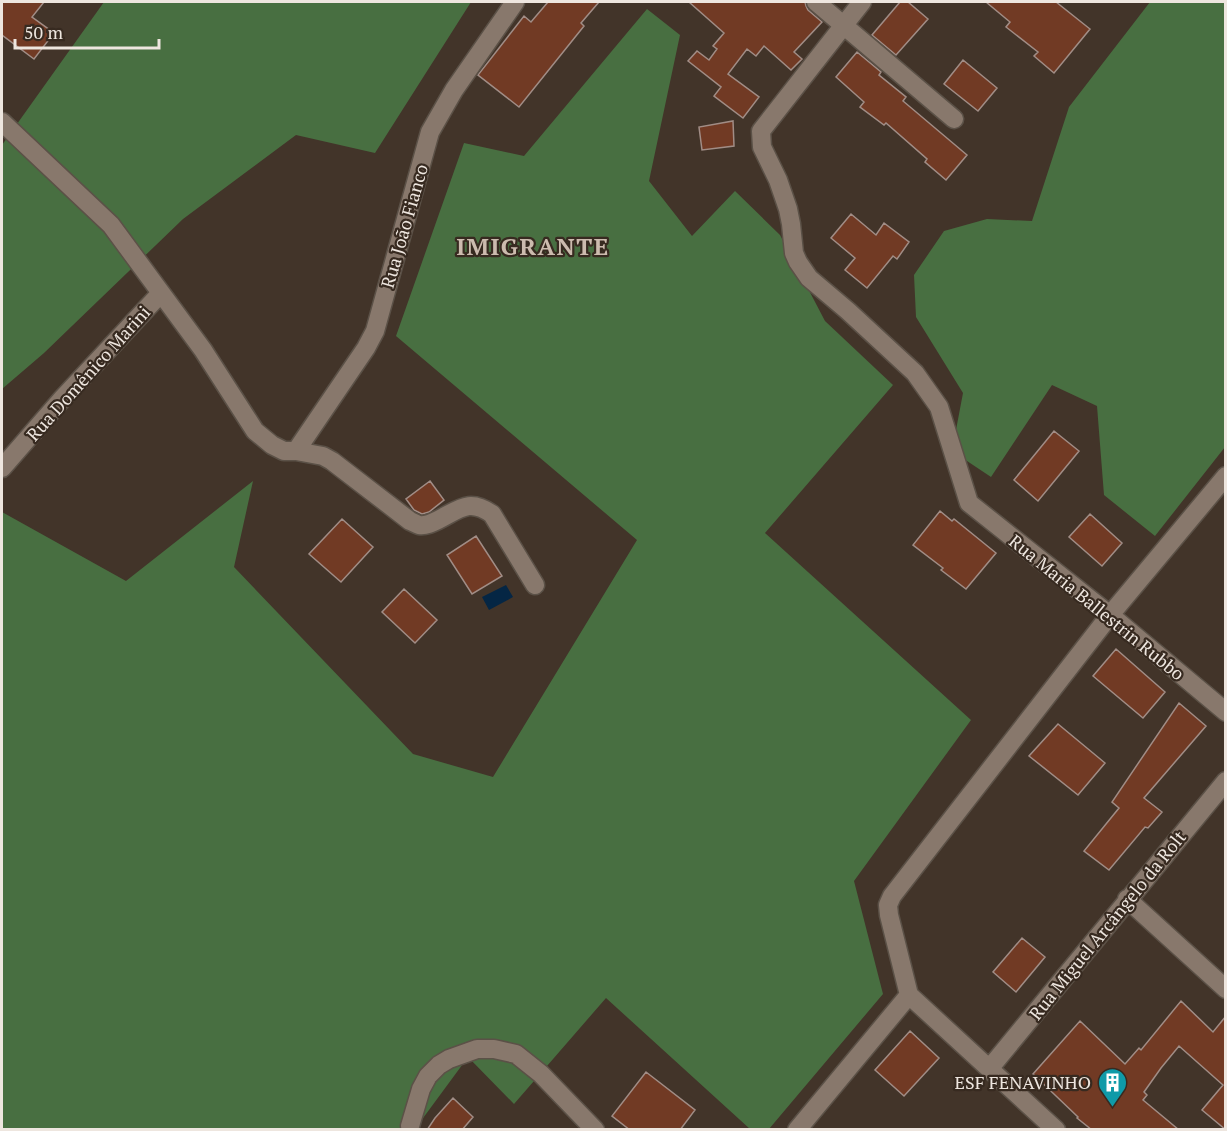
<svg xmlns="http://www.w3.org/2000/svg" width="1227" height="1131" viewBox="0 0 1227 1131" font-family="'PT Serif',serif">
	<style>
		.forest { fill: #486f41 }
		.water { fill: #052644 }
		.building { fill: #713a24; stroke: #a18d86; stroke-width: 1.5 }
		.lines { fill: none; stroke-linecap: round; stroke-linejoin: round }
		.minor-casing { stroke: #5b5147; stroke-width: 21 }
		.minor { stroke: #88786c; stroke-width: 18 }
		.labels { text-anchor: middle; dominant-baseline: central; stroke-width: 4.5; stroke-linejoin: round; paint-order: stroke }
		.street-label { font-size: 18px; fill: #eee6df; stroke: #372a20 }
		.poi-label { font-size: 18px; fill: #eee6df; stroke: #372a20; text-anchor: end }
		.district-label { font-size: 24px; font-weight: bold; letter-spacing: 1.5px; fill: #ccbbae; stroke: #372a20 }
	</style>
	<rect width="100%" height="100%" fill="#423429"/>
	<!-- forest -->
	<path class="forest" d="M 104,2 L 471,2 L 375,153 L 296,135 L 183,219 L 44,353 L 2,389 L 2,145 Z
		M 1150,2 L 1225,2 L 1225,447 L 1155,536 L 1104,495 L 1097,406 L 1052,385 L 991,477 L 952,451 L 963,393 L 916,317 L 914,275 L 944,231 L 987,219 L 1032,221 L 1069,107 Z
		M 647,9 L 680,35 L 649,181 L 692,236 L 735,191 L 780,235 L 825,321 L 893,385 L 765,533 L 971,720 L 854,881 L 883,994 L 769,1129 L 750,1129 L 606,998 L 514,1104 L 468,1057 L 415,1129 L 2,1129 L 2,512 L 126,581 L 253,481 L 234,567 L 413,754 L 493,777 L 637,540 L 396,336 L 464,143 L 524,156 Z"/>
	<!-- water -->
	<path class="water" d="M 506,585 L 513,597 L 489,610 L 482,597 Z"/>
	<!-- building -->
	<path class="building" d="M 2,2 L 44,2 L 32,17 L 54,33 L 34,59 L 2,35 Z
		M 548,2 L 599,2 L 581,23 L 584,26 L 519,107 L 478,75 L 524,16 L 531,22 Z
		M 689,2 L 805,2 L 806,6 L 808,10 L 822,22 L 794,52 L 802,59 L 791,70 L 764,46 L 756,56 L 747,49 L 728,74 L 759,97 L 743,118 L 714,96 L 721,87 L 688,61 L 697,51 L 709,60 L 717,49 L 713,46 L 724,33 Z
		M 900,2 L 908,2 L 928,19 L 896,55 L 872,35 Z
		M 986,2 L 1056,2 L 1090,29 L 1054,73 L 1034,56 L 1038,52 L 1006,27 L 1010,22 Z
		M 857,52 L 881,72 L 879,75 L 906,97 L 903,101 L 967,155 L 946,180 L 925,162 L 927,159 L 886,123 L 884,125 L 860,107 L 864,102 L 836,77 Z
		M 963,60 L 997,88 L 978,111 L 944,84 Z
		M 733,121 L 734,146 L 702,150 L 699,127 Z
		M 851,214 L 876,235 L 884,223 L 909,242 L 897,259 L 893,256 L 867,288 L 845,270 L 855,258 L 831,238 Z
		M 1054,431 L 1079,451 L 1038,501 L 1014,480 Z
		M 430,481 L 444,500 L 429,512 L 422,514 L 414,510 L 406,499 Z
		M 940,511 L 952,521 L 954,519 L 996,553 L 966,589 L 941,570 L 943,568 L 913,545 Z
		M 1090,514 L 1122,543 L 1102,566 L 1069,537 Z
		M 342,519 L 373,547 L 341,582 L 309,554 Z
		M 476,536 L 502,576 L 472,594 L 447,555 Z
		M 404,589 L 437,620 L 415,643 L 382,612 Z
		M 1116,649 L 1165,692 L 1143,718 L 1093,676 Z
		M 1179,703 L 1206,726 L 1144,798 L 1162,812 L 1148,828 L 1145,827 L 1109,870 L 1084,851 L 1119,808 L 1112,802 Z
		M 1058,724 L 1105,763 L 1078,795 L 1029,756 Z
		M 1022,938 L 1045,957 L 1016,992 L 993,972 Z
		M 1181,1001 L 1213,1032 L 1226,1016 L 1226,1130 L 1202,1110 L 1223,1085 L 1179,1046 L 1161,1068 L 1144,1092 L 1147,1095 L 1143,1100 L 1179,1130 L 1092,1130 L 1077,1118 L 1078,1117 L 1033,1074 L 1080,1021 L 1125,1064 L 1139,1048 L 1141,1050 Z
		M 910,1031 L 939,1058 L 904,1096 L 875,1070 Z
		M 646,1072 L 695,1110 L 680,1130 L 630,1130 L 612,1116 Z
		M 453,1098 L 473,1117 L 462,1130 L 427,1130 L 435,1118 Z"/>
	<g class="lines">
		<defs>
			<path id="minor" d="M 816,2 L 954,119
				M 862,2 L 761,131 L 762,147 L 778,180 L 788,209 L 791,224 L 794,253 L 798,262 L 809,278 L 848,311 L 915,373 L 939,407 L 969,503 L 1110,615 L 1226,712
				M 2,122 L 111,225 L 203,350 L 255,431 L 272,445 L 284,451 L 296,451 L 323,456 L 332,461 L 410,521 C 413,522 416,524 419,525 C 426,526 432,523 438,520 C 460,509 469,498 492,514 L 535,585
				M 296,451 L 366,348 L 375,331 L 430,132 L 454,90 L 515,2
				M 2,468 L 62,399 L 161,293
				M 1127,899 L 1226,989
				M 909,995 L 889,915 L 888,905 L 892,896 L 1110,615 L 1226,476
				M 909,995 L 1056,1130
				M 989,1069 L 1226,781
				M 410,1126 L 421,1089 L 428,1076 L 439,1065 L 449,1059 L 477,1049 L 494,1049 L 516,1054 L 541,1074 L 595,1130
				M 797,1130 L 909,995"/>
		</defs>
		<!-- minor casing -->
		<use href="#minor" class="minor-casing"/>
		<!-- minor -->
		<use href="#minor" class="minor"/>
	</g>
	<!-- icons -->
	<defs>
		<symbol id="building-pin" viewBox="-11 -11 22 30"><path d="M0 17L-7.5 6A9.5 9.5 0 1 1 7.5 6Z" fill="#0f9aa8" stroke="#372a20"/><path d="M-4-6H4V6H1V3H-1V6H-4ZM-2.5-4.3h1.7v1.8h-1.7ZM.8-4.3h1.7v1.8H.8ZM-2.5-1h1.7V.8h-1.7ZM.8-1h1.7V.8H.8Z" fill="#fff"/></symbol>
	</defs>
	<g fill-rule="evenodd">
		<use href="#building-pin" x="1096" y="1066" width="33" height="45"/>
	</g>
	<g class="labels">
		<!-- street labels -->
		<g class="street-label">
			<text transform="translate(404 226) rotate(-74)">Rua João Fianco</text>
			<text transform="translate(88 373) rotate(-48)">Rua Domênico Marini</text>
			<text transform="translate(1097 607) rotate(39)">Rua Maria Ballestrin Rubbo</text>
			<text transform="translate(1107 925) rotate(-51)">Rua Miguel Arcângelo da Rolt</text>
		</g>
		<!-- poi labels -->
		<g class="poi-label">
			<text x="1091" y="1082">ESF FENAVINHO</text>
		</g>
		<!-- district labels -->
		<g class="district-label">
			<text x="533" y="246">IMIGRANTE</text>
		</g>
	</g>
	<!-- border -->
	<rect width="1227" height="1131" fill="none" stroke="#eee6df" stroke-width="6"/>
	<!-- scale -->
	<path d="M15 39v9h144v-9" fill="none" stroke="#eee6df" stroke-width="3"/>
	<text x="24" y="39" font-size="18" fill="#eee6df" stroke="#372a20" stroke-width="4.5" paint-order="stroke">50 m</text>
</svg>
